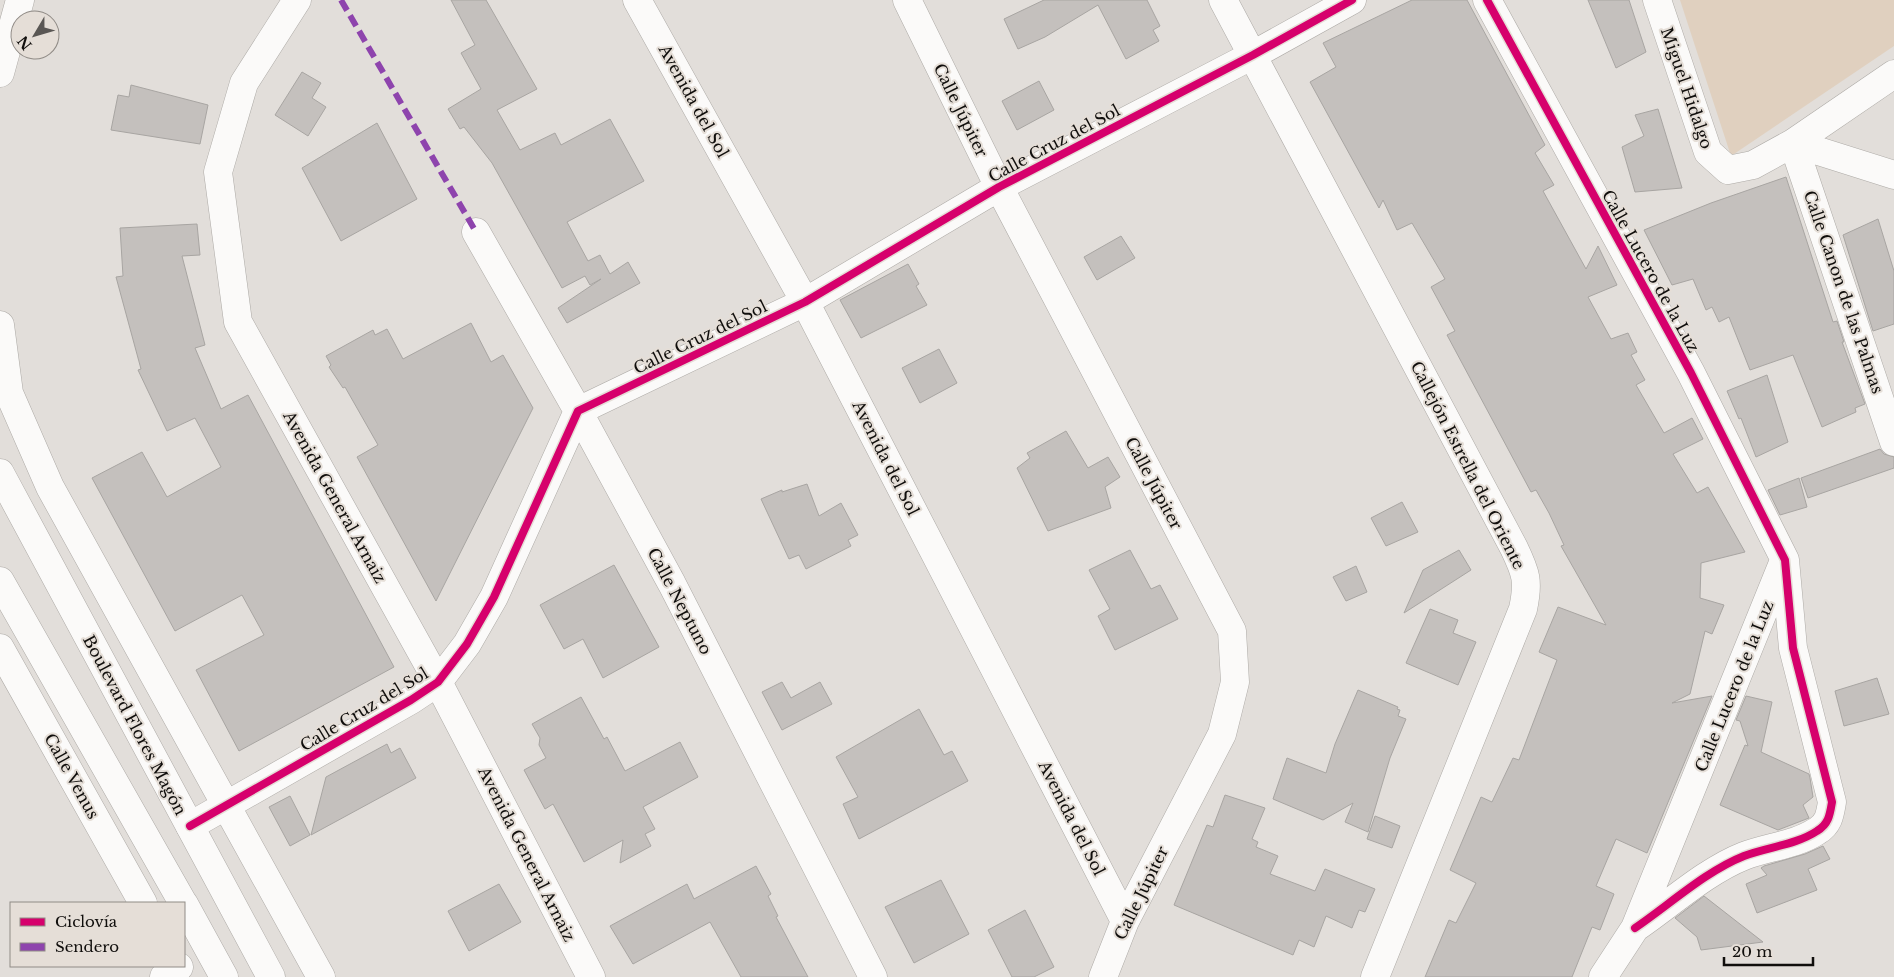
<svg xmlns="http://www.w3.org/2000/svg" width="1894" height="977" viewBox="0 0 1894 977" font-family="'Libre Baskerville',serif">
	<style>
		.green { fill: #e0d0bf }
		.building { fill: #c4c0bd; stroke: #a8a5a2 }
		.lines { fill: none; stroke-linecap: round; stroke-linejoin: round }
		.minor-casing { stroke: #adaaa6; stroke-width: 29 }
		.primary-casing { stroke: #adaaa6; stroke-width: 29 }
		.minor { stroke: #fbfaf9; stroke-width: 28 }
		.primary { stroke: #fbfaf9; stroke-width: 28 }
		.quiet { stroke: #8e44ad; stroke-width: 6; stroke-dasharray: 12 6; stroke-linecap: butt }
		.cycleway-casing { stroke: #e5ded7; stroke-width: 11 }
		.cycleway { stroke: #d6006c; stroke-width: 8 }
		.labels { text-anchor: middle; dominant-baseline: central; stroke-width: 4; stroke-linejoin: round; paint-order: stroke }
		.street-label { font-size: 16px; fill: #100e0c; stroke: #e5ded7 }
	</style>
	<rect width="100%" height="100%" fill="#e2deda"/>
	<!-- green -->
	<path class="green" d="M 1680,0 L 1894,0 L 1894,46 L 1731,156 Z"/>
	<!-- building -->
	<path class="building" d="M 451,0 L 486,0 L 537,89 L 497,110 L 520,150 L 555,133 L 561,145 L 610,119 L 644,181 L 567,222 L 588,261 L 600,255 L 610,274 L 628,262 L 640,283 L 567,323 L 558,308 L 601,279 L 590,285 L 585,276 L 562,288 L 492,163 L 464,127 L 460,129 L 448,109 L 481,89 L 461,53 L 475,45 Z
		M 1044,0 L 1147,0 L 1160,26 L 1153,30 L 1159,41 L 1126,59 L 1098,5 L 1045,37 L 1018,49 L 1004,19 Z
		M 1412,0 L 1467,0 L 1545,145 L 1535,153 L 1554,185 L 1543,191 L 1586,269 L 1598,246 L 1617,285 L 1588,297 L 1611,339 L 1628,333 L 1637,352 L 1631,355 L 1645,380 L 1636,385 L 1664,433 L 1692,418 L 1703,439 L 1673,454 L 1697,493 L 1708,487 L 1745,552 L 1701,563 L 1700,598 L 1724,605 L 1712,634 L 1705,631 L 1690,694 L 1672,703 L 1712,696 L 1647,853 L 1616,839 L 1596,886 L 1614,894 L 1600,930 L 1592,927 L 1572,977 L 1425,977 L 1449,920 L 1456,923 L 1476,883 L 1450,870 L 1481,797 L 1492,802 L 1513,758 L 1519,760 L 1557,660 L 1539,652 L 1558,607 L 1606,625 L 1561,546 L 1564,545 L 1549,513 L 1536,490 L 1531,492 L 1447,335 L 1455,331 L 1431,287 L 1445,279 L 1412,223 L 1397,230 L 1383,200 L 1379,208 L 1310,82 L 1336,67 L 1323,43 Z
		M 1588,0 L 1629,0 L 1646,52 L 1616,68 Z
		M 302,72 L 321,83 L 312,98 L 326,107 L 308,136 L 275,115 Z
		M 1039,81 L 1054,110 L 1017,130 L 1002,101 Z
		M 131,85 L 208,105 L 200,144 L 111,130 L 118,95 L 129,97 Z
		M 1658,109 L 1682,188 L 1635,192 L 1622,147 L 1644,136 L 1635,115 Z
		M 377,123 L 417,199 L 341,241 L 302,168 Z
		M 1786,177 L 1833,322 L 1837,321 L 1844,342 L 1842,342 L 1865,404 L 1855,408 L 1856,412 L 1822,427 L 1793,355 L 1750,370 L 1729,317 L 1719,322 L 1712,307 L 1706,310 L 1693,279 L 1672,285 L 1644,230 L 1711,203 Z
		M 1878,219 L 1894,271 L 1894,324 L 1873,331 L 1843,235 Z
		M 197,224 L 200,255 L 182,256 L 205,345 L 195,348 L 221,409 L 248,395 L 394,667 L 239,751 L 196,670 L 264,635 L 242,595 L 175,631 L 92,478 L 142,452 L 167,497 L 221,467 L 195,418 L 167,431 L 138,370 L 141,369 L 116,277 L 123,276 L 120,228 Z
		M 1121,236 L 1135,258 L 1097,280 L 1084,257 Z
		M 908,264 L 919,284 L 916,286 L 927,305 L 861,338 L 840,300 Z
		M 471,323 L 491,362 L 503,355 L 533,408 L 436,601 L 357,457 L 378,445 L 345,387 L 343,388 L 329,367 L 331,365 L 326,356 L 373,330 L 375,335 L 387,329 L 403,359 Z
		M 939,349 L 957,383 L 920,403 L 902,368 Z
		M 1767,375 L 1788,442 L 1756,457 L 1741,418 L 1739,419 L 1727,391 Z
		M 1066,431 L 1088,468 L 1108,457 L 1120,477 L 1105,487 L 1111,508 L 1048,531 L 1017,468 L 1030,458 L 1027,453 Z
		M 1880,449 L 1884,454 L 1894,457 L 1894,468 L 1808,498 L 1801,478 Z
		M 1799,478 L 1807,507 L 1780,515 L 1768,490 Z
		M 807,484 L 819,516 L 841,503 L 858,535 L 848,540 L 851,546 L 806,569 L 799,555 L 789,559 L 761,499 L 782,490 L 782,492 Z
		M 1402,502 L 1418,532 L 1386,546 L 1371,518 Z
		M 1130,550 L 1151,589 L 1160,585 L 1178,619 L 1115,650 L 1098,616 L 1110,609 L 1089,570 Z
		M 1459,550 L 1471,570 L 1404,613 L 1423,570 Z
		M 614,565 L 659,647 L 603,678 L 583,639 L 564,649 L 540,605 Z
		M 1356,566 L 1367,592 L 1346,601 L 1333,577 Z
		M 1430,609 L 1458,620 L 1453,633 L 1476,642 L 1458,685 L 1406,663 Z
		M 1877,678 L 1889,714 L 1844,726 L 1835,691 Z
		M 782,682 L 791,698 L 820,682 L 832,704 L 782,730 L 762,692 Z
		M 1358,690 L 1398,707 L 1397,709 L 1400,710 L 1398,716 L 1406,719 L 1390,758 L 1368,832 L 1345,822 L 1353,803 L 1323,820 L 1273,799 L 1287,758 L 1326,773 L 1335,744 Z
		M 1746,696 L 1772,702 L 1761,752 L 1809,774 L 1810,778 L 1813,797 L 1803,805 L 1809,818 L 1778,830 L 1720,805 L 1745,745 L 1748,746 L 1740,721 L 1736,720 Z
		M 581,697 L 604,739 L 607,737 L 625,771 L 680,742 L 698,777 L 643,807 L 655,829 L 645,834 L 651,846 L 620,863 L 623,840 L 584,862 L 553,804 L 545,809 L 524,770 L 546,758 L 539,745 L 540,738 L 532,724 Z
		M 919,709 L 944,755 L 952,751 L 968,781 L 859,839 L 843,804 L 858,797 L 836,757 Z
		M 387,744 L 391,753 L 400,748 L 416,778 L 311,835 L 326,777 Z
		M 1225,795 L 1265,808 L 1252,839 L 1258,842 L 1256,847 L 1278,856 L 1270,874 L 1315,891 L 1325,869 L 1375,889 L 1365,912 L 1359,910 L 1352,928 L 1326,916 L 1314,947 L 1299,940 L 1293,955 L 1174,905 L 1207,825 L 1213,827 Z
		M 290,796 L 310,835 L 290,846 L 269,807 Z
		M 1375,816 L 1400,826 L 1392,848 L 1367,839 Z
		M 1823,846 L 1830,859 L 1808,869 L 1817,890 L 1757,913 L 1746,884 L 1767,875 L 1761,868 L 1764,866 L 1805,854 Z
		M 756,866 L 771,894 L 768,896 L 778,916 L 776,917 L 808,977 L 741,977 L 710,922 L 633,964 L 610,926 L 687,884 L 694,899 Z
		M 941,880 L 969,934 L 914,963 L 885,907 Z
		M 499,884 L 521,922 L 469,951 L 448,911 Z
		M 1704,896 L 1763,942 L 1701,950 L 1697,937 L 1675,918 Z
		M 1025,910 L 1054,967 L 1034,977 L 1012,977 L 988,930 Z"/>
	<g class="lines">
		<defs>
			<path id="minor" d="M 297,0 L 244,83 L 218,172 L 238,322 L 438,682 L 591,977
				M 637,0 L 805,302 L 1125,921
				M 907,0 L 999,187 L 1232,631 L 1235,682 L 1222,734 L 1125,921 L 1103,977
				M 1223,0 L 1514,548 C 1526,573 1529,581 1523,609 L 1375,977
				M 1487,0 L 1691,373 L 1785,560 L 1793,648 L 1832,802 C 1830,814 1829,824 1817,831 C 1796,845 1767,847 1744,856 C 1706,871 1669,905 1635,928
				M 1657,0 L 1708,152 L 1728,170 L 1753,165 L 1793,143 L 1894,74
				M 0,73 L 20,0
				M 1793,143 L 1894,442
				M 1793,143 L 1894,175
				M 476,232 L 578,411 L 672,584 L 873,977
				M 0,325 L 9,393 L 50,487 L 321,977
				M 0,648 L 143,903
				M 190,826 L 411,700 L 438,682 L 467,644 L 494,597 L 578,411 L 805,302 L 999,187 L 1253,55 L 1352,0
				M 164,977 L 179,967
				M 1603,977 L 1635,928 L 1783,563"/>
			<path id="primary" d="M 0,473 L 271,977
				M 0,581 L 183,903
				M 184,904 L 224,977"/>
		</defs>
		<!-- minor casing -->
		<use href="#minor" class="minor-casing"/>
		<!-- primary casing -->
		<use href="#primary" class="primary-casing"/>
		<!-- minor -->
		<use href="#minor" class="minor"/>
		<!-- primary -->
		<use href="#primary" class="primary"/>
		<!-- quiet -->
		<path class="quiet" d="M 341,0 L 476,232"/>
		<defs>
			<path id="cycleway" d="M 1487,0 L 1691,373 L 1785,560 L 1793,648 L 1832,802 C 1830,814 1829,824 1817,831 C 1796,845 1767,847 1744,856 C 1706,871 1669,905 1635,928
				M 190,826 L 411,700 L 438,682 L 467,644 L 494,597 L 578,411 L 805,302 L 999,187 L 1253,55 L 1352,0"/>
		</defs>
		<!-- cycleway casing -->
		<use href="#cycleway" class="cycleway-casing"/>
		<!-- cycleway -->
		<use href="#cycleway" class="cycleway"/>
	</g>
	<g class="labels">
		<!-- street labels -->
		<g class="street-label">
			<text transform="translate(1687 88) rotate(71)">Miguel Hidalgo</text>
			<text transform="translate(694 101) rotate(61)">Avenida del Sol</text>
			<text transform="translate(961 110) rotate(64)">Calle Júpiter</text>
			<text transform="translate(1054 143) rotate(-28)">Calle Cruz del Sol</text>
			<text transform="translate(1651 271) rotate(61)">Calle Lucero de la Luz</text>
			<text transform="translate(1844 292) rotate(71)">Calle Canon de las Palmas</text>
			<text transform="translate(700 337) rotate(-26)">Calle Cruz del Sol</text>
			<text transform="translate(886 458) rotate(63)">Avenida del Sol</text>
			<text transform="translate(1468 465) rotate(63)">Callejón Estrella del Oriente</text>
			<text transform="translate(1154 483) rotate(62)">Calle Júpiter</text>
			<text transform="translate(335 497) rotate(61)">Avenida General Arnaiz</text>
			<text transform="translate(680 601) rotate(62)">Calle Neptuno</text>
			<text transform="translate(1734 686) rotate(-68)">Calle Lucero de la Luz</text>
			<text transform="translate(364 709) rotate(-31)">Calle Cruz del Sol</text>
			<text transform="translate(135 725) rotate(62)">Boulevard Flores Magón</text>
			<text transform="translate(72 776) rotate(61)">Calle Venus</text>
			<text transform="translate(1072 818) rotate(63)">Avenida del Sol</text>
			<text transform="translate(527 854) rotate(63)">Avenida General Arnaiz</text>
			<text transform="translate(1141 893) rotate(-64)">Calle Júpiter</text>
		</g>
	</g>
	<!-- legend -->
	<rect x="10" y="902" width="175" height="65" fill="#e5ded7" stroke="#908b86"/>
	<rect x="20" y="918" width="25" height="8" fill="#d6006c" stroke="#908b86"/>
	<text x="55" y="927" font-size="15" fill="#100e0c">Ciclovía</text>
	<rect x="20" y="943" width="25" height="8" fill="#8e44ad" stroke="#908b86"/>
	<text x="55" y="952" font-size="15" fill="#100e0c">Sendero</text>
	<!-- north arrow -->
	<g transform="translate(35 35) rotate(232)"><circle r="24" fill="#e5ded7" stroke="#908b86"/>
	<path d="M0-4L9 19L0 12L-9 19Z" fill="#5a5754"/>
	<text y="-8" font-size="14" font-weight="bold" text-anchor="middle" fill="#100e0c">N</text>
	</g>
	<!-- scale -->
	<path d="M1724 957v8h89v-8" fill="none" stroke="#100e0c" stroke-width="2.5"/>
	<text x="1732" y="957" font-size="15" fill="#100e0c" stroke="#e5ded7" stroke-width="4" paint-order="stroke">20 m</text>
</svg>
